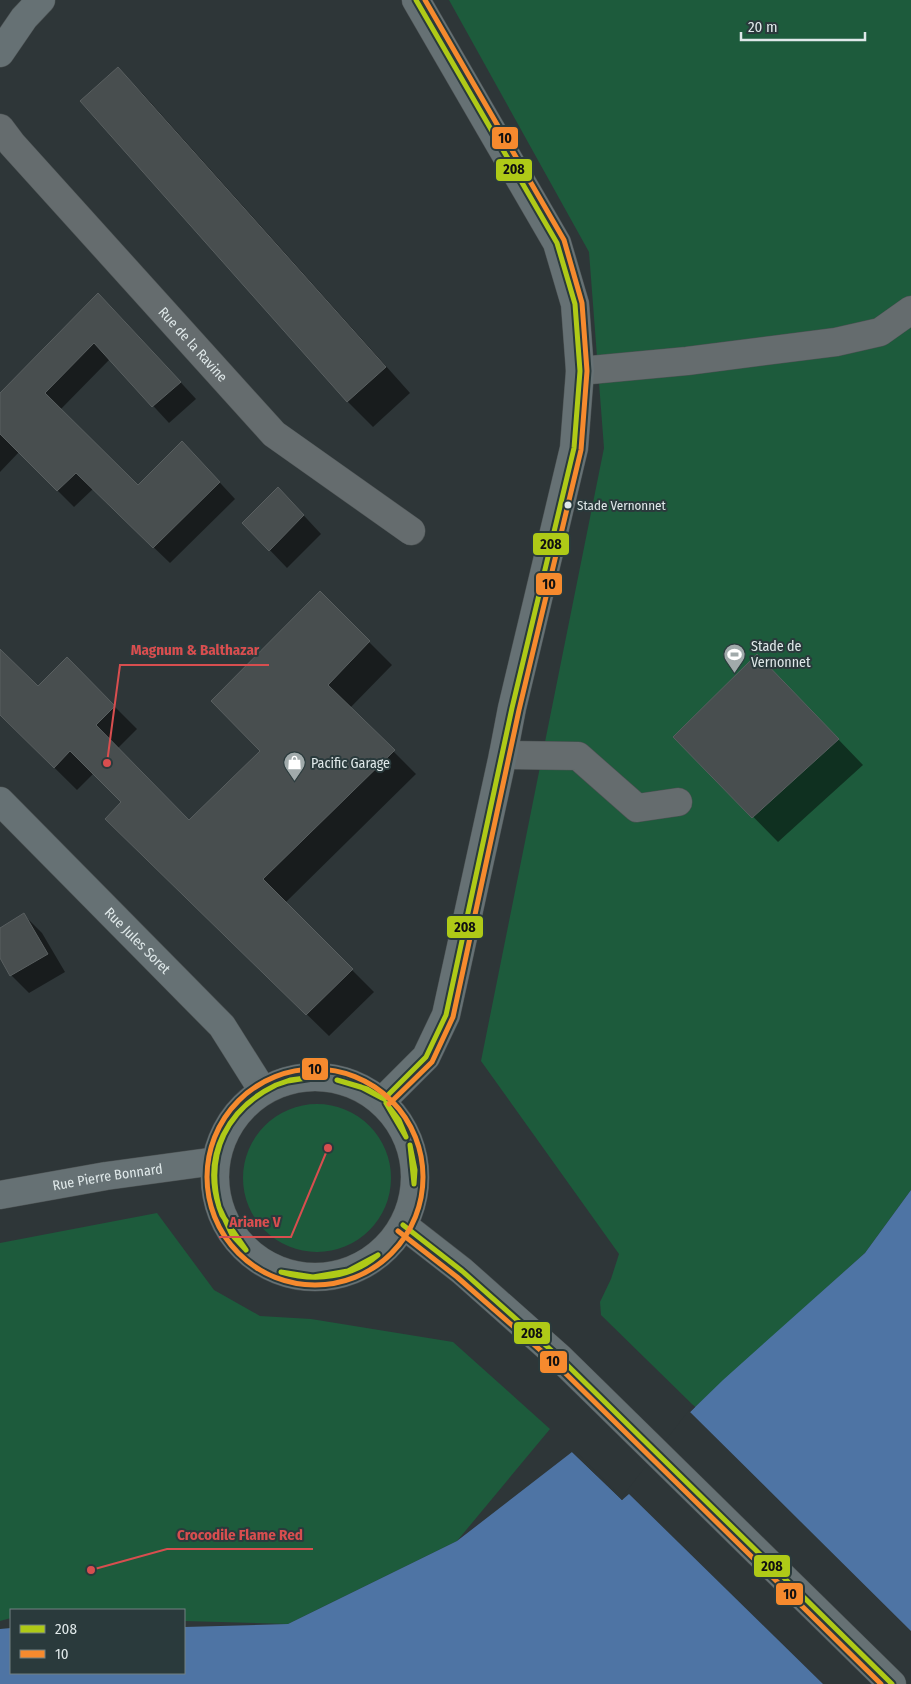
<svg xmlns="http://www.w3.org/2000/svg" width="911" height="1684" viewBox="0 0 911 1684" font-family="'Fira Sans Condensed',sans-serif">
	<style>
		.green { fill: #1d5b3c }
		.water { fill: #4e74a4 }
		.pier { fill: #2e3638 }
		.shadow { fill: #0007 }
		.building { fill: #484e4f; stroke: #595f60 }
		.lines { fill: none; stroke-linecap: round; stroke-linejoin: round }
		.minor-casing { stroke: #4c5253; stroke-width: 29 }
		.major-casing { stroke: #4c5253; stroke-width: 29 }
		.minor { stroke: #656c6e; stroke-width: 28 }
		.major { stroke: #667174; stroke-width: 28 }
		.bus-1-casing { stroke: #2a3a3c; stroke-width: 9 }
		.bus-2-casing { stroke: #2a3a3c; stroke-width: 9 }
		.bus-1 { stroke: #afca17; stroke-width: 5 }
		.bus-2 { stroke: #f68a2e; stroke-width: 5 }
		.bus-dot { fill: #dfe8e9; stroke: #2a3a3c; stroke-width: 2 }
		.labels { text-anchor: middle; dominant-baseline: central; stroke-width: 4; stroke-linejoin: round; paint-order: stroke }
		.bus-label { font-size: 13px; fill: #dfe8e9; stroke: #2a3a3c; text-anchor: start }
		.street-label { font-size: 14px; fill: #dfe8e9; stroke: #2a3a3c }
		.poi-label { font-size: 14px; fill: #dfe8e9; stroke: #2a3a3c; text-anchor: start }
		.leader { fill: none; stroke: #d84e4f; stroke-width: 2 }
		.callout-dot { fill: #d84e4f; stroke: #2a3a3c; stroke-width: 2 }
		.callout-label { font-size: 15px; text-anchor: middle; font-weight: bold; fill: #d84e4f; stroke: #2a3a3c; stroke-width: 4; stroke-linejoin: round; paint-order: stroke }
		.line-badge { stroke: #2a3a3c; stroke-width: 2 }
		.pale-badge-label { font-size: 14px; text-anchor: middle; font-weight: bold; fill: #111 }
	</style>
	<rect width="100%" height="100%" fill="#2e3638"/>
	<!-- green -->
	<path class="green" d="M 449,0 L 911,0 L 911,1190 L 865,1253 L 695,1407 L 601,1315 L 600,1302 L 611,1279 L 619,1254 L 481,1061 L 604,448 L 589,252 Z
		M243 1178a74 74 0 1 1 148 0a74 74 0 1 1-148 0Z
		M 157,1213 L 214,1290 L 260,1316 L 311,1319 L 453,1342 L 550,1429 L 457,1541 L 288,1624 L 184,1621 L 184,1610 L 11,1610 L 11,1618 L 0,1621 L 0,1243 Z"/>
	<!-- water -->
	<path class="water" d="M 911,1190 L 911,1684 L 0,1684 L 0,1629 L 11,1628 L 11,1673 L 184,1673 L 184,1627 L 288,1624 L 457,1541 L 572,1452 L 622,1500 L 690,1412 L 723,1380 L 865,1253 Z"/>
	<!-- pier -->
	<path class="pier" d="M 693,1405 L 695,1407 L 690,1412 L 911,1631 L 911,1684 L 823,1684 L 629,1494 L 622,1500 L 570,1450 L 574,1450 L 622,1497 Z"/>
	<!-- shadow -->
	<path class="shadow" d="M 118,69 L 143,94 L 410,393 L 373,427 L 348,402 L 82,102 Z
		M 114,310 L 196,399 L 169,423 L 110,359 L 60,410 L 138,487 L 198,459 L 235,499 L 170,563 L 93,489 L 74,507 L 19,452 L 0,472 L 0,395 Z
		M 295,506 L 321,534 L 287,568 L 244,523 Z
		M 320,593 L 392,665 L 350,708 L 416,774 L 285,903 L 374,992 L 329,1036 L 129,841 L 123,802 L 94,773 L 77,790 L 0,714 L 0,650 L 38,688 L 67,659 L 137,729 L 117,749 L 189,821 L 261,751 Z
		M 782,681 L 863,765 L 778,842 L 675,737 Z
		M 24,915 L 42,933 L 65,972 L 29,993 L 11,975 L 0,955 L 0,929 Z"/>
	<!-- building -->
	<path class="building" d="M 118,67 L 386,367 L 347,402 L 80,101 Z
		M 98,293 L 181,382 L 152,407 L 94,343 L 45,393 L 138,485 L 182,441 L 220,482 L 153,548 L 76,473 L 57,491 L 0,434 L 0,393 Z
		M 278,487 L 304,515 L 269,551 L 242,523 Z
		M 320,591 L 370,641 L 328,685 L 395,750 L 263,879 L 353,969 L 306,1015 L 105,819 L 121,802 L 70,751 L 54,768 L 0,715 L 0,649 L 38,686 L 67,657 L 115,706 L 96,725 L 189,820 L 260,751 L 211,701 Z
		M 757,654 L 839,739 L 752,818 L 673,737 Z
		M 24,913 L 48,954 L 10,976 L 0,958 L 0,928 Z"/>
	<g class="lines">
		<defs>
			<g id="minor">
				<path id="s1" d="M 0,128 L 12,144 L 274,434 L 411,531"/>
				<path d="M 580,371 L 687,361 L 836,342 L 880,332 L 911,310"/>
				<path d="M 503,755 L 578,756 L 637,808 L 678,802"/>
			</g>
			<g id="major">
				<path d="M 0,53 L 24,18 L 41,0"/>
				<path id="s2" d="M 0,801 L 222,1026 L 263,1091"/>
				<circle cx="315" cy="1177" r="100"/>
				<path d="M 384,1099 L 426,1057 L 446,1015 L 503,755 L 512,708 L 574,448 L 580,371 L 575,304 L 557,243 L 416,0"/>
				<path id="s3" d="M 0,1195 L 106,1176 L 216,1161"/>
				<path d="M 403,1225 L 462,1271 L 560,1358 L 892,1684"/>
			</g>
		</defs>
		<!-- minor casing -->
		<use href="#minor" class="minor-casing"/>
		<!-- major casing -->
		<use href="#major" class="major-casing"/>
		<!-- minor -->
		<use href="#minor" class="minor"/>
		<!-- major -->
		<use href="#major" class="major"/>
		<defs>
			<path id="bus-1" d="M 337,1080 L 367,1089 L 382,1098
				M 337,1080 L 361,1087 L 382,1098
				M 276,1085 L 290,1080 L 313,1077
				M 276,1085 L 288,1081 L 313,1077
				M 384,1099 L 426,1057 L 446,1015 L 512,708 L 574,448 L 580,371 L 575,304 L 557,243 L 416,0
				M 386,1103 L 399,1120 L 406,1137
				M 386,1103 L 406,1137
				M 410,1145 L 415,1170 L 414,1184
				M 410,1145 L 414,1184
				M 219,1207 L 222,1215 L 246,1250
				M 219,1207 L 232,1235 L 246,1250
				M 219,1207 C 202,1155 228,1108 276,1085
				M 219,1207 C 205,1153 227,1109 276,1085
				M 403,1225 L 462,1271 L 560,1358 L 892,1684
				M 281,1272 L 313,1277 L 348,1271 L 378,1255
				M 281,1272 C 315,1282 351,1278 378,1255"/>
			<path id="bus-2" d="M207 1177a108 108 0 1 1 216 0a108 108 0 1 1-216 0Z
				M 389,1104 L 432,1062 L 453,1017 L 519,710 L 581,450 L 587,371 L 582,303 L 564,240 L 425,0
				M 398,1231 L 457,1277 L 555,1363 L 881,1684"/>
		</defs>
		<!-- bus-1 casing -->
		<use href="#bus-1" class="bus-1-casing"/>
		<!-- bus-2 casing -->
		<use href="#bus-2" class="bus-2-casing"/>
		<!-- bus-1 -->
		<use href="#bus-1" class="bus-1"/>
		<!-- bus-2 -->
		<use href="#bus-2" class="bus-2"/>
	</g>
	<!-- icons -->
	<defs>
		<symbol id="stadium-pin" viewBox="-11 -11 22 30"><path d="M0 17L-7.5 6A9.5 9.5 0 1 1 7.5 6Z" fill="#a1aaab" stroke="#2a3a3c"/><path d="M0-5a6.5 5 0 1 0 0 10a6.5 5 0 1 0 0-10ZM-3.5-1.8h7v3.6h-7Z" fill="#fff"/></symbol>
		<symbol id="shop-pin" viewBox="-11 -11 22 30"><path d="M0 17L-7.5 6A9.5 9.5 0 1 1 7.5 6Z" fill="#a1aaab" stroke="#2a3a3c"/><path d="M-5-2.5h2.3a2.7 3.5 0 0 1 5.4 0H5L5.5 6h-11ZM-1.5-2.5h3a1.5 2.3 0 0 0-3 0Z" fill="#fff"/></symbol>
	</defs>
	<g fill-rule="evenodd">
		<use href="#stadium-pin" x="722" y="642" width="25" height="34"/>
		<use href="#shop-pin" x="282" y="750" width="25" height="34"/>
	</g>
	<!-- markers -->
	<circle class="bus-dot" cx="568" cy="505" r="4.5"/>
	<g class="labels">
		<!-- bus labels -->
		<g class="bus-label">
			<text x="577" y="505">Stade Vernonnet</text>
		</g>
		<!-- street labels -->
		<g class="street-label">
			<text stroke="none"><textPath href="#s1" startOffset="290">Rue de la Ravine</textPath></text>
			<text stroke="none"><textPath href="#s2" startOffset="196">Rue Jules Soret</textPath></text>
			<text stroke="none"><textPath href="#s3" startOffset="109">Rue Pierre Bonnard</textPath></text>
		</g>
		<!-- poi labels -->
		<g class="poi-label">
			<text x="751" y="646">Stade de<tspan x="751" dy="16">Vernonnet</tspan></text>
			<text x="311" y="763">Pacific Garage</text>
		</g>
	</g>
	<!-- callouts -->
	<path class="leader" d="M107 763L120 665H269M328 1148L291 1237H219M91 1570L167 1549H313"/>
	<g class="callout-dot">
		<circle cx="107" cy="763" r="5"/>
		<circle cx="328" cy="1148" r="5"/>
		<circle cx="91" cy="1570" r="5"/>
	</g>
	<g class="callout-label">
		<text x="195" y="655">Magnum &amp; Balthazar</text>
		<text x="255" y="1227">Ariane V</text>
		<text x="240" y="1540">Crocodile Flame Red</text>
	</g>
	<g class="line-badge">
		<rect x="491" y="126" width="28" height="24" rx="5" fill="#f68a2e"/>
		<rect x="495" y="158" width="38" height="24" rx="5" fill="#afca17"/>
		<rect x="532" y="532" width="38" height="24" rx="5" fill="#afca17"/>
		<rect x="535" y="572" width="28" height="24" rx="5" fill="#f68a2e"/>
		<rect x="446" y="915" width="38" height="24" rx="5" fill="#afca17"/>
		<rect x="301" y="1057" width="28" height="24" rx="5" fill="#f68a2e"/>
		<rect x="513" y="1321" width="38" height="24" rx="5" fill="#afca17"/>
		<rect x="539" y="1350" width="29" height="24" rx="5" fill="#f68a2e"/>
		<rect x="753" y="1554" width="38" height="24" rx="5" fill="#afca17"/>
		<rect x="775" y="1582" width="29" height="24" rx="5" fill="#f68a2e"/>
	</g>
	<g class="pale-badge-label">
		<text x="505" y="143">10</text>
		<text x="514" y="174">208</text>
		<text x="551" y="549">208</text>
		<text x="549" y="589">10</text>
		<text x="465" y="932">208</text>
		<text x="315" y="1074">10</text>
		<text x="532" y="1338">208</text>
		<text x="553" y="1366">10</text>
		<text x="772" y="1571">208</text>
		<text x="790" y="1599">10</text>
	</g>
	<!-- legend -->
	<rect x="10" y="1609" width="175" height="65" fill="#2a3a3c" stroke="#728081"/>
	<rect x="20" y="1625" width="25" height="8" fill="#afca17" stroke="#728081"/>
	<text x="55" y="1634" font-size="15" fill="#dfe8e9">208</text>
	<rect x="20" y="1650" width="25" height="8" fill="#f68a2e" stroke="#728081"/>
	<text x="55" y="1659" font-size="15" fill="#dfe8e9">10</text>
	<!-- scale -->
	<path d="M741 32v8h124v-8" fill="none" stroke="#dfe8e9" stroke-width="2.5"/>
	<text x="748" y="32" font-size="15" fill="#dfe8e9" stroke="#2a3a3c" stroke-width="4" paint-order="stroke">20 m</text>
</svg>
